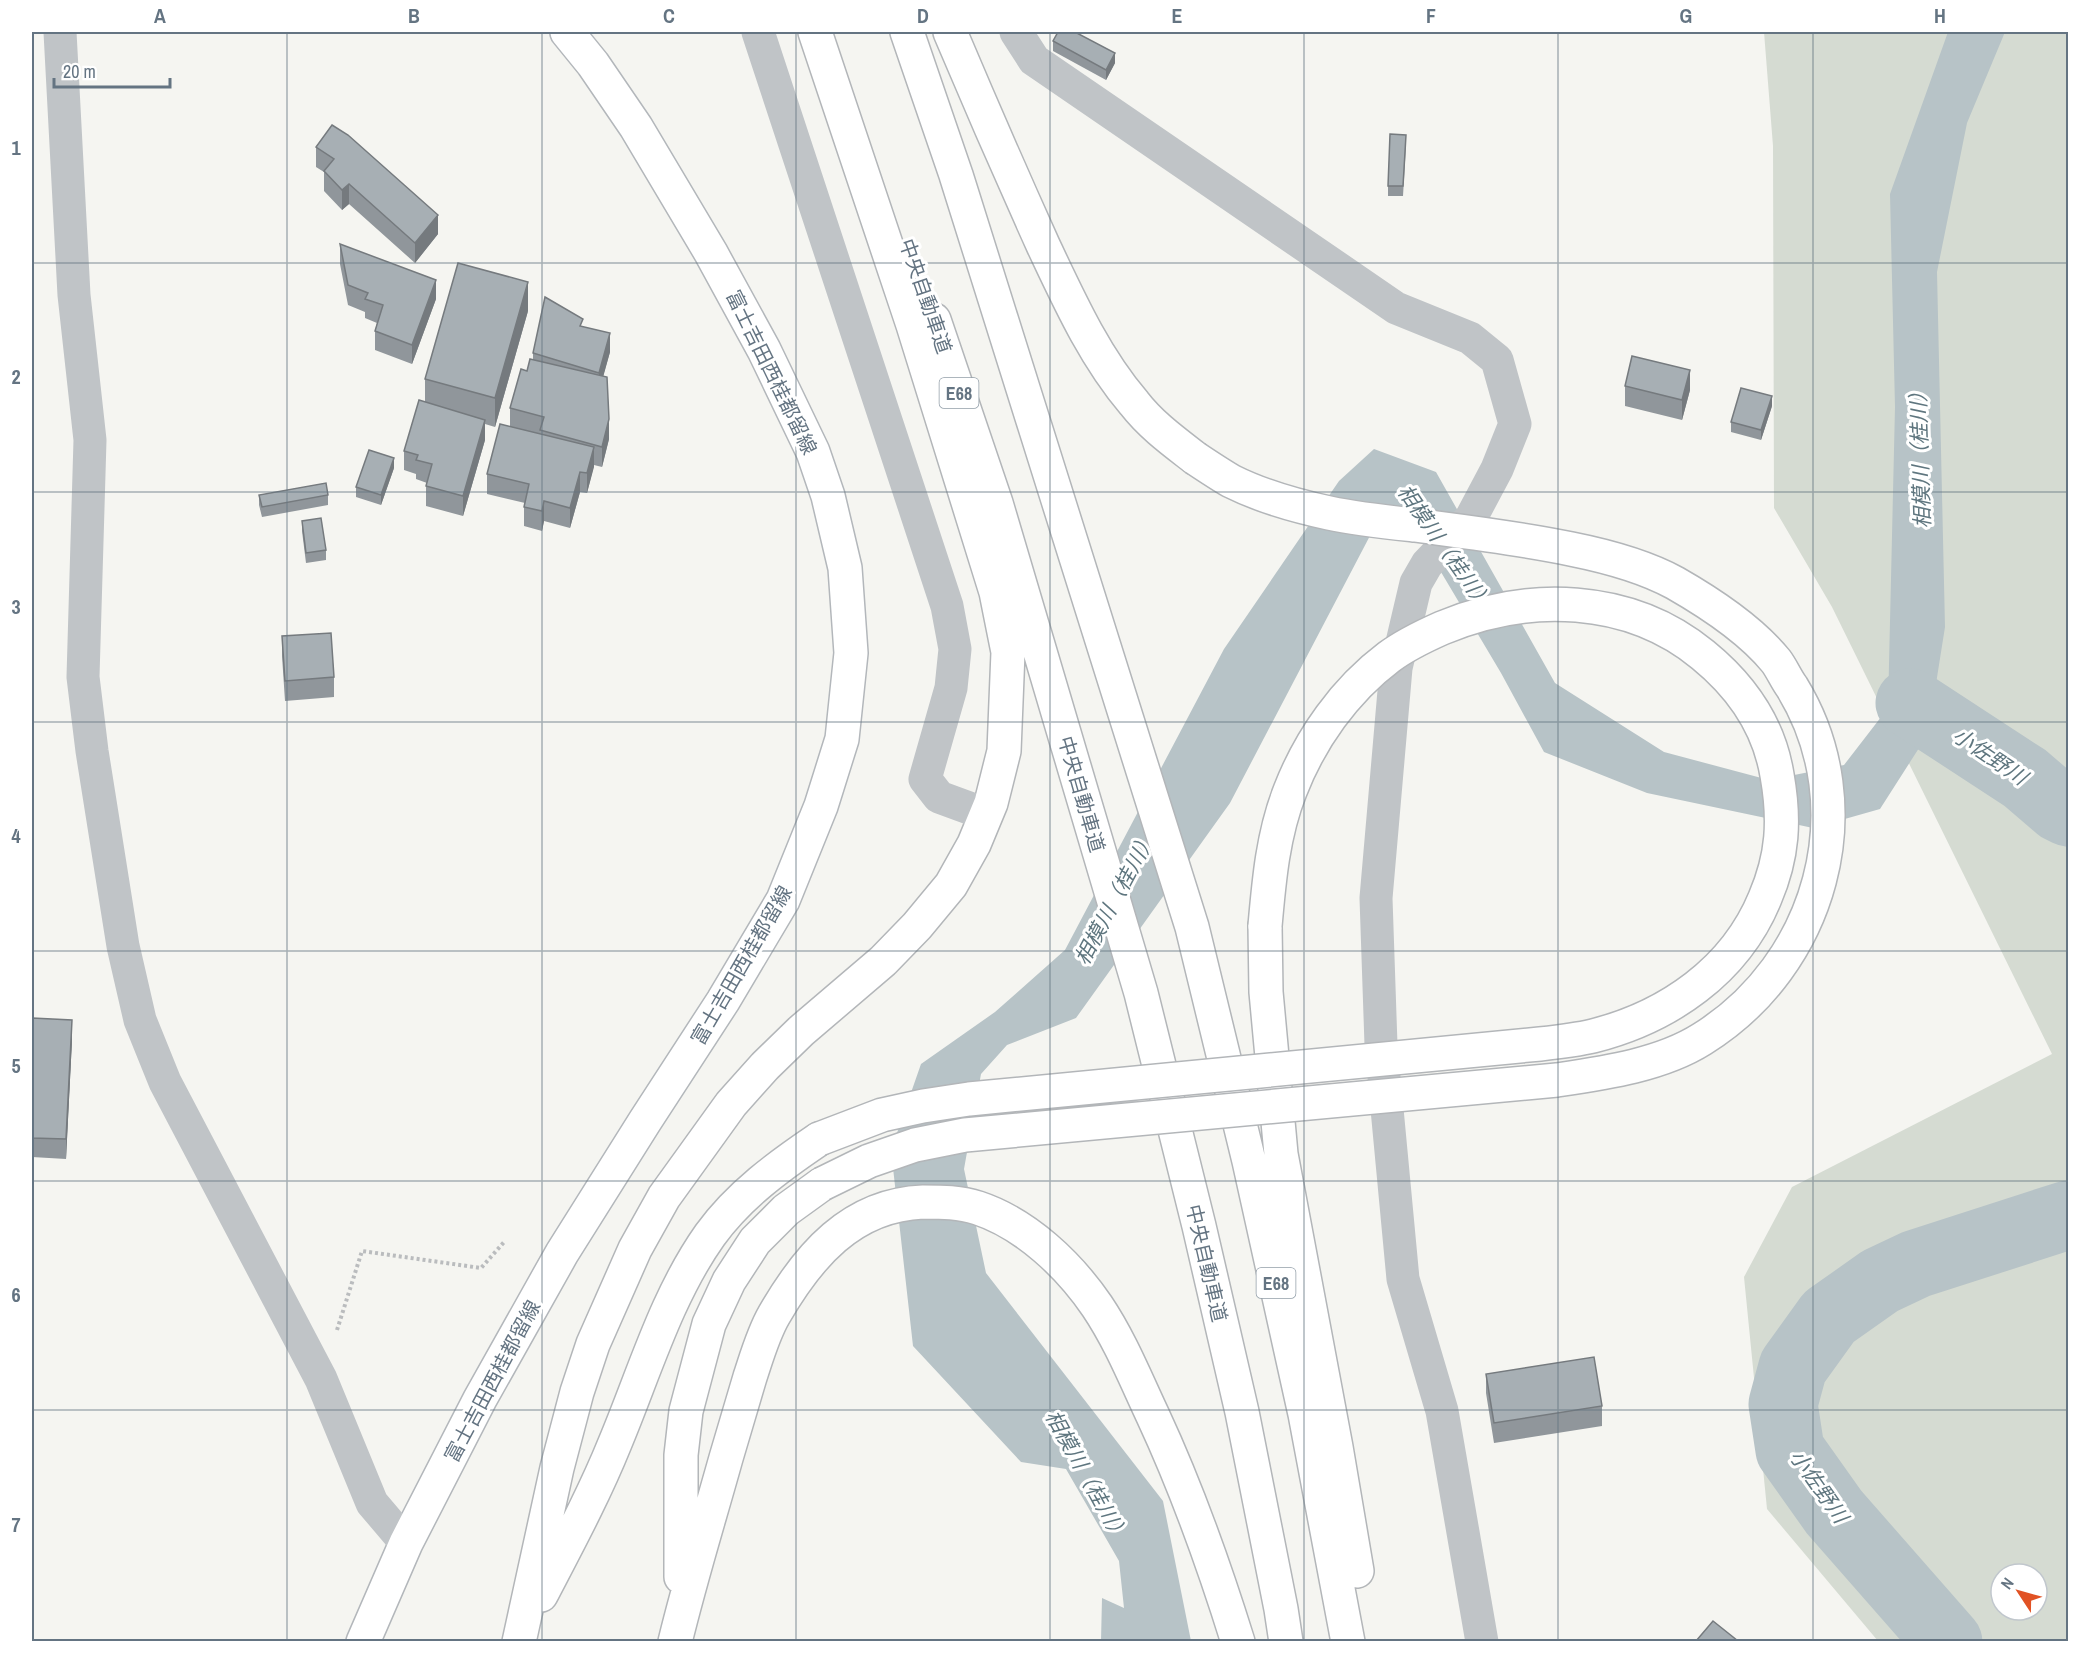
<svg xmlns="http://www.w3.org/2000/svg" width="2100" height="1673" viewBox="0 0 2100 1673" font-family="'Archivo Narrow','Noto Sans JP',sans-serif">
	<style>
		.green { fill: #d5dbd2; fill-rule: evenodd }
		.water { fill: #b7c3c7 }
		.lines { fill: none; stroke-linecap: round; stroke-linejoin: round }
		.river { stroke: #b7c3c7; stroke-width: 69 }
		.major-casing { stroke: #b3b7bb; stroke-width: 36 }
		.highway-casing { stroke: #b3b6b9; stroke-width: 36 }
		.path { stroke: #babcbe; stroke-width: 4; stroke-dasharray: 3 3; stroke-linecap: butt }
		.minor { stroke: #c0c4c7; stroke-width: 33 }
		.major { stroke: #fff; stroke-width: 33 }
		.highway { stroke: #fff; stroke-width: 33 }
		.highway-bridge-casing { stroke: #b3b6b9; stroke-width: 36; stroke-linecap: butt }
		.highway-bridge { stroke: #fff; stroke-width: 33 }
		.wall { fill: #90969b }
		.shaded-wall { fill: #757a7e }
		.building { fill: #a7afb4; stroke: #757a7e; stroke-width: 1.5 }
		.grid { fill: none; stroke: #647482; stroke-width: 1.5; stroke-opacity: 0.55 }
		.labels { text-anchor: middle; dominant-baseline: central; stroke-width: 6; stroke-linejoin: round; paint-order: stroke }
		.shield { fill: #fff; stroke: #929ea8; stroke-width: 1.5 }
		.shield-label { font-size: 18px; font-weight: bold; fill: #647482 }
		.street-label { font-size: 20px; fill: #647482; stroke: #fff }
		.water-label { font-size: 21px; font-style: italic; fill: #5f767f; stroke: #fff }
		.neatline { fill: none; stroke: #647482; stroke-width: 2 }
		.grid-label { font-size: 20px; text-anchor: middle; font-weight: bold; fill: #647482 }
	</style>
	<rect width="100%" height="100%" fill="#f5f5f1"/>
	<!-- green -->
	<path class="green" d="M 1764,32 L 2068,32 L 2068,1641 L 1878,1641 L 1767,1509 L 1744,1277 L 1792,1187 L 2052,1054 L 1832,607 L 1774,508 L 1773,146 ZM 2001,1574 L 2037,1574 L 2037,1610 L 2001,1610 Z"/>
	<!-- water -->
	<path class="water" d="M 1948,32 L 2005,32 L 1967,123 L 1937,272 L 1945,627 L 1928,734 L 1880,809 L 1813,828 L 1647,793 L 1544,752 L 1501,673 L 1416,530 L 1373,530 L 1230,803 L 1076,1018 L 1007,1045 L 981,1074 L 964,1169 L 986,1273 L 1163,1501 L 1191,1641 L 1101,1641 L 1102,1598 L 1124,1608 L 1119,1561 L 1066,1469 L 1021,1462 L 913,1346 L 891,1150 L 921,1064 L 995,1012 L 1065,950 L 1224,649 L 1339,481 L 1374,449 L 1436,472 L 1555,683 L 1664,752 L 1769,780 L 1844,765 L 1888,708 L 1895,407 L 1890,194 Z"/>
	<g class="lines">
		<!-- river -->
		<path class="river" d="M 1910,703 L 2025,778 L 2060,808 L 2068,812
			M 1948,1642 L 1834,1512 L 1790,1450 L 1783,1404 L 1793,1367 L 1829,1317 L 1880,1281 L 1916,1264 L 2068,1215"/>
		<defs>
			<path id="major" d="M 363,1642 L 406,1543 L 480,1399 L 562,1253 L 645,1121 L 723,1001 L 783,900 L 821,806 L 842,739 L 851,653 L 845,568 L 828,496 L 813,452 L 764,350 L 711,253 L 636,127 L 593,64 L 567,32"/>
			<path id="highway" d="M 907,32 L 956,175 L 1192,927 L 1249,1161 L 1305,1414 L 1348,1642
				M 950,32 C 980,103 1011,174 1043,245 C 1069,300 1094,356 1134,403 C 1151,425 1173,441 1195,458
				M 934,320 L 996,503 L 1141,993 L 1199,1226 L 1242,1412 L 1281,1609 L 1286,1642
				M 1265,926 L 1266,992 L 1281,1154 L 1336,1447 L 1357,1571
				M 681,1577 L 681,1455 L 686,1411 L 709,1324 L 729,1281 L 755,1241 L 786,1210 L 822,1184
				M 541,1595 C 567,1545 594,1495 615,1443 C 644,1374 666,1297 710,1235 C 739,1195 779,1166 819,1139
				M 519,1642 L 557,1468 L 577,1392 L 593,1344 L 635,1249 L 664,1197 L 731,1104 L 765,1066 L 801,1031 L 883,961 L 917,926 L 951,885 L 974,844 L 991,803 L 1004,751 L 1008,652 L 996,592 L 913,325 L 815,32
				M 675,1642 C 690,1580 709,1519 726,1458 C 734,1431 742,1404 750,1377 C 757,1356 763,1334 774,1315 C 808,1256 851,1205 923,1202 C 942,1202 960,1202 978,1208 C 1026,1224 1069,1265 1097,1306 C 1120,1340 1136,1380 1153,1416 C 1187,1489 1214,1565 1238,1642"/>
		</defs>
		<!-- major casing -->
		<use href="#major" class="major-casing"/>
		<!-- highway casing -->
		<use href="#highway" class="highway-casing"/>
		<!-- path -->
		<path class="path" d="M 337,1330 L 362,1251 L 481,1268 L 505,1241"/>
		<!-- minor -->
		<path class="minor" d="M 60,32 L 74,295 L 90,440 L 83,677 L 92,751 L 123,946 L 140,1020 L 165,1082 L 321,1379 L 372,1503 L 406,1543
			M 758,32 L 947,606 L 955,649 L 951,688 L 925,779 L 939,797 L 969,808
			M 1016,32 L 1034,60 L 1396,308 L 1470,338 L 1497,360 L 1515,424 L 1497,469 L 1471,518 L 1427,564 L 1416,583 L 1396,668 L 1376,898 L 1381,1045 L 1403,1279 L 1442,1411 L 1482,1642"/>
		<!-- major -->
		<use href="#major" class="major"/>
		<!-- highway -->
		<use href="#highway" class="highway"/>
		<defs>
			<path id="highway-bridge" d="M 819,1139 L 882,1115 L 923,1106 L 969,1099 L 1540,1044 C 1558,1042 1576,1040 1593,1036 C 1668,1017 1735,971 1765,898 C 1783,856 1785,820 1777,775 C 1769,726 1741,686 1703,655 C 1629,594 1527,592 1442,628 C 1424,636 1405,645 1389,657 C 1345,690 1310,739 1290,791 C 1273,834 1269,880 1265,926
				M 822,1184 L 869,1161 L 915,1145 L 965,1135 L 1557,1080 C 1604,1073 1661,1065 1702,1039 C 1821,965 1866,808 1792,687 C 1786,679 1782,669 1776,661 C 1750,629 1710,603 1675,583 C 1644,566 1606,556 1571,549 C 1519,538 1467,532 1414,525 C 1386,522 1357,519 1329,513 C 1296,506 1261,496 1231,481 C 1219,474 1207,466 1195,458"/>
		</defs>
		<!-- highway-bridge casing -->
		<use href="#highway-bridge" class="highway-bridge-casing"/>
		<!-- highway-bridge -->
		<use href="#highway-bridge" class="highway-bridge"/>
	</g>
	<!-- wall -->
	<path class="wall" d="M 1053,41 L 1115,63 L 1106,80 L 1053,51 Z
		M 332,125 L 438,234 L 415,263 L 349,204 L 342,210 L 324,191 L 324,172 L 316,167 L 316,147 Z
		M 1406,145 L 1403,196 L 1388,196 L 1388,186 Z
		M 340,244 L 436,299 L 412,364 L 375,350 L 375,331 L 377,323 L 365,318 L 365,312 L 348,305 L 340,264 Z
		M 528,311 L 495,427 L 485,424 L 485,440 L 463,516 L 426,506 L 426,486 L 427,483 L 416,479 L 416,474 L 404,470 L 404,451 L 425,402 L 425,379 Z
		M 583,327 L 610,352 L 603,376 L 609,439 L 602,467 L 594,465 L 587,493 L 580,492 L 570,528 L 544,521 L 542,531 L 524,526 L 524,507 L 525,503 L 487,494 L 487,474 L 510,426 L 510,408 L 527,371 L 533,360 L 533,353 Z
		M 1625,386 L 1690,390 L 1682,420 L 1625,406 Z
		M 1772,406 L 1761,440 L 1731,432 L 1731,422 Z
		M 394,468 L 381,505 L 356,497 L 356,487 Z
		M 259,495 L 328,495 L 328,505 L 262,517 L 259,505 Z
		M 302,521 L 326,550 L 326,560 L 306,563 L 302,531 Z
		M 282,636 L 334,677 L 334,697 L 285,701 L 282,656 Z
		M 32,1018 L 72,1040 L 66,1159 L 32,1157 Z
		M 1486,1374 L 1602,1406 L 1602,1426 L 1494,1443 L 1486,1393 Z"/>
	<!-- shaded-wall -->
	<path class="shaded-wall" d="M 1115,53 L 1115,63 L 1106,80 L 1106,70 Z
		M 349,184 L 349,204 L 342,210 L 342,190 Z
		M 438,215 L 438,234 L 415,263 L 415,243 Z
		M 436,280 L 436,299 L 412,364 L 412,345 Z
		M 528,282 L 528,311 L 495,427 L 495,398 Z
		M 610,333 L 610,352 L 599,392 L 599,373 Z
		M 1690,370 L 1690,390 L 1682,420 L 1682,400 Z
		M 1772,396 L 1772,406 L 1761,440 L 1761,430 Z
		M 609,419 L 609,439 L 602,467 L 602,447 Z
		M 485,420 L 485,440 L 463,516 L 463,496 Z
		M 594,447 L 594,467 L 587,493 L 587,473 Z
		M 394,458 L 394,468 L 381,505 L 381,495 Z
		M 580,472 L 580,492 L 570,528 L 570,508 Z
		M 544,501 L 544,521 L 542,531 L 542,511 Z
		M 72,1020 L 72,1040 L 66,1159 L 66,1139 Z"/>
	<!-- building -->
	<path class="building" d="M 1058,32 L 1075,32 L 1115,53 L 1106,70 L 1053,41 Z
		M 332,125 L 348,135 L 438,215 L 415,243 L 349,184 L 342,190 L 324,171 L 334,159 L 316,147 Z
		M 1390,134 L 1406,135 L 1403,186 L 1388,186 Z
		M 340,244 L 436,280 L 412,345 L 375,331 L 383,305 L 365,299 L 368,293 L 348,285 Z
		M 458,263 L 528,282 L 495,398 L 425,379 Z
		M 545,297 L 583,319 L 580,326 L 610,333 L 599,373 L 533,353 Z
		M 1632,356 L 1690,370 L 1682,400 L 1625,386 Z
		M 530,359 L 607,377 L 609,419 L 602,447 L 540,430 L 544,417 L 510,408 L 521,369 L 527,371 Z
		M 1741,388 L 1772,396 L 1761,430 L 1731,422 Z
		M 419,400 L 485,420 L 463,496 L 426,486 L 432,464 L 416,460 L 418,455 L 404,451 Z
		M 500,424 L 594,447 L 587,473 L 580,472 L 570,508 L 544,501 L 542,511 L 524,507 L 529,484 L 487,474 Z
		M 369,450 L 394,458 L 381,495 L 356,487 Z
		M 326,483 L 328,495 L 262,507 L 259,495 Z
		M 321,518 L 326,550 L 306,553 L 302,521 Z
		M 331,633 L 334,677 L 285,681 L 282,636 Z
		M 32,1018 L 72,1020 L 66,1139 L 32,1138 Z
		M 1594,1357 L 1602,1406 L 1494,1423 L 1486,1374 Z
		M 1713,1621 L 1738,1641 L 1696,1641 Z"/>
	<!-- grid -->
	<path class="grid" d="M 287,32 L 287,1642M 542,32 L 542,1642M 796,32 L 796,1642M 1050,32 L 1050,1642M 1304,32 L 1304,1642M 1558,32 L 1558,1642M 1813,32 L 1813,1642M 32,263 L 2068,263M 32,492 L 2068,492M 32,722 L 2068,722M 32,951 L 2068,951M 32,1181 L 2068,1181M 32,1410 L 2068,1410"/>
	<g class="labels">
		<!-- shield labels -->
		<g class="shield">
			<rect x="939.5" y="378" width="39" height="30" rx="4.5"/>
			<rect x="1256.5" y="1268" width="39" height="30" rx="4.5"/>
		</g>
		<g class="shield-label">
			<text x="959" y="393">E68</text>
			<text x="1276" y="1283">E68</text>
		</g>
		<!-- street labels -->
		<g class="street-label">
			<text transform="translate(926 296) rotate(71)">中央自動車道</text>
			<text transform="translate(772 372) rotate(64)">富士吉田西桂都留線</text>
			<text transform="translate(1082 794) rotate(74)">中央自動車道</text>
			<text transform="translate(741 965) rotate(-60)">富士吉田西桂都留線</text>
			<text transform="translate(1207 1263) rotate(77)">中央自動車道</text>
			<text transform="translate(492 1381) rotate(-62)">富士吉田西桂都留線</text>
		</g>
		<!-- water labels -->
		<g class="water-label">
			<text transform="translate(1920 455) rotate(-92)">相模川（桂川）</text>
			<text transform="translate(1445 547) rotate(55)">相模川（桂川）</text>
			<text transform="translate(1990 756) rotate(34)">小佐野川</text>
			<text transform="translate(1115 898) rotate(-62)">相模川（桂川）</text>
			<text transform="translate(1087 1476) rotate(61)">相模川（桂川）</text>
			<text transform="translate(1819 1486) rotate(55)">小佐野川</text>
		</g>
	</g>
	<!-- border -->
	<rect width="2100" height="1673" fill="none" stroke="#ffffff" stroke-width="66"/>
	<!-- north arrow -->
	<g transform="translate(2019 1592) rotate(306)"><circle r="28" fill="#ffffff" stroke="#c1c7cd" stroke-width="1.5"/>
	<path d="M0-4.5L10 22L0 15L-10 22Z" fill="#e15224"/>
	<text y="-9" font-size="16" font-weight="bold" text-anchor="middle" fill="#647482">N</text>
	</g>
	<!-- scale -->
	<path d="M54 78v9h116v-9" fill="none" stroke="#647482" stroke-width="3"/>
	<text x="63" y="78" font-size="18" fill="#647482" stroke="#ffffff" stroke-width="4.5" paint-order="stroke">20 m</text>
	<rect x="33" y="33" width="2034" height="1607" class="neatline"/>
	<g class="grid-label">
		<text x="160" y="23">A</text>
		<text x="414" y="23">B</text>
		<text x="669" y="23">C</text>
		<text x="923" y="23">D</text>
		<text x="1177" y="23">E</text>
		<text x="1431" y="23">F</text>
		<text x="1686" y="23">G</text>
		<text x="1940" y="23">H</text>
		<text x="16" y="155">1</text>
		<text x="16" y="384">2</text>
		<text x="16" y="614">3</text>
		<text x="16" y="843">4</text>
		<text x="16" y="1073">5</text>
		<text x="16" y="1302">6</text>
		<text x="16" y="1532">7</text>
	</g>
</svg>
